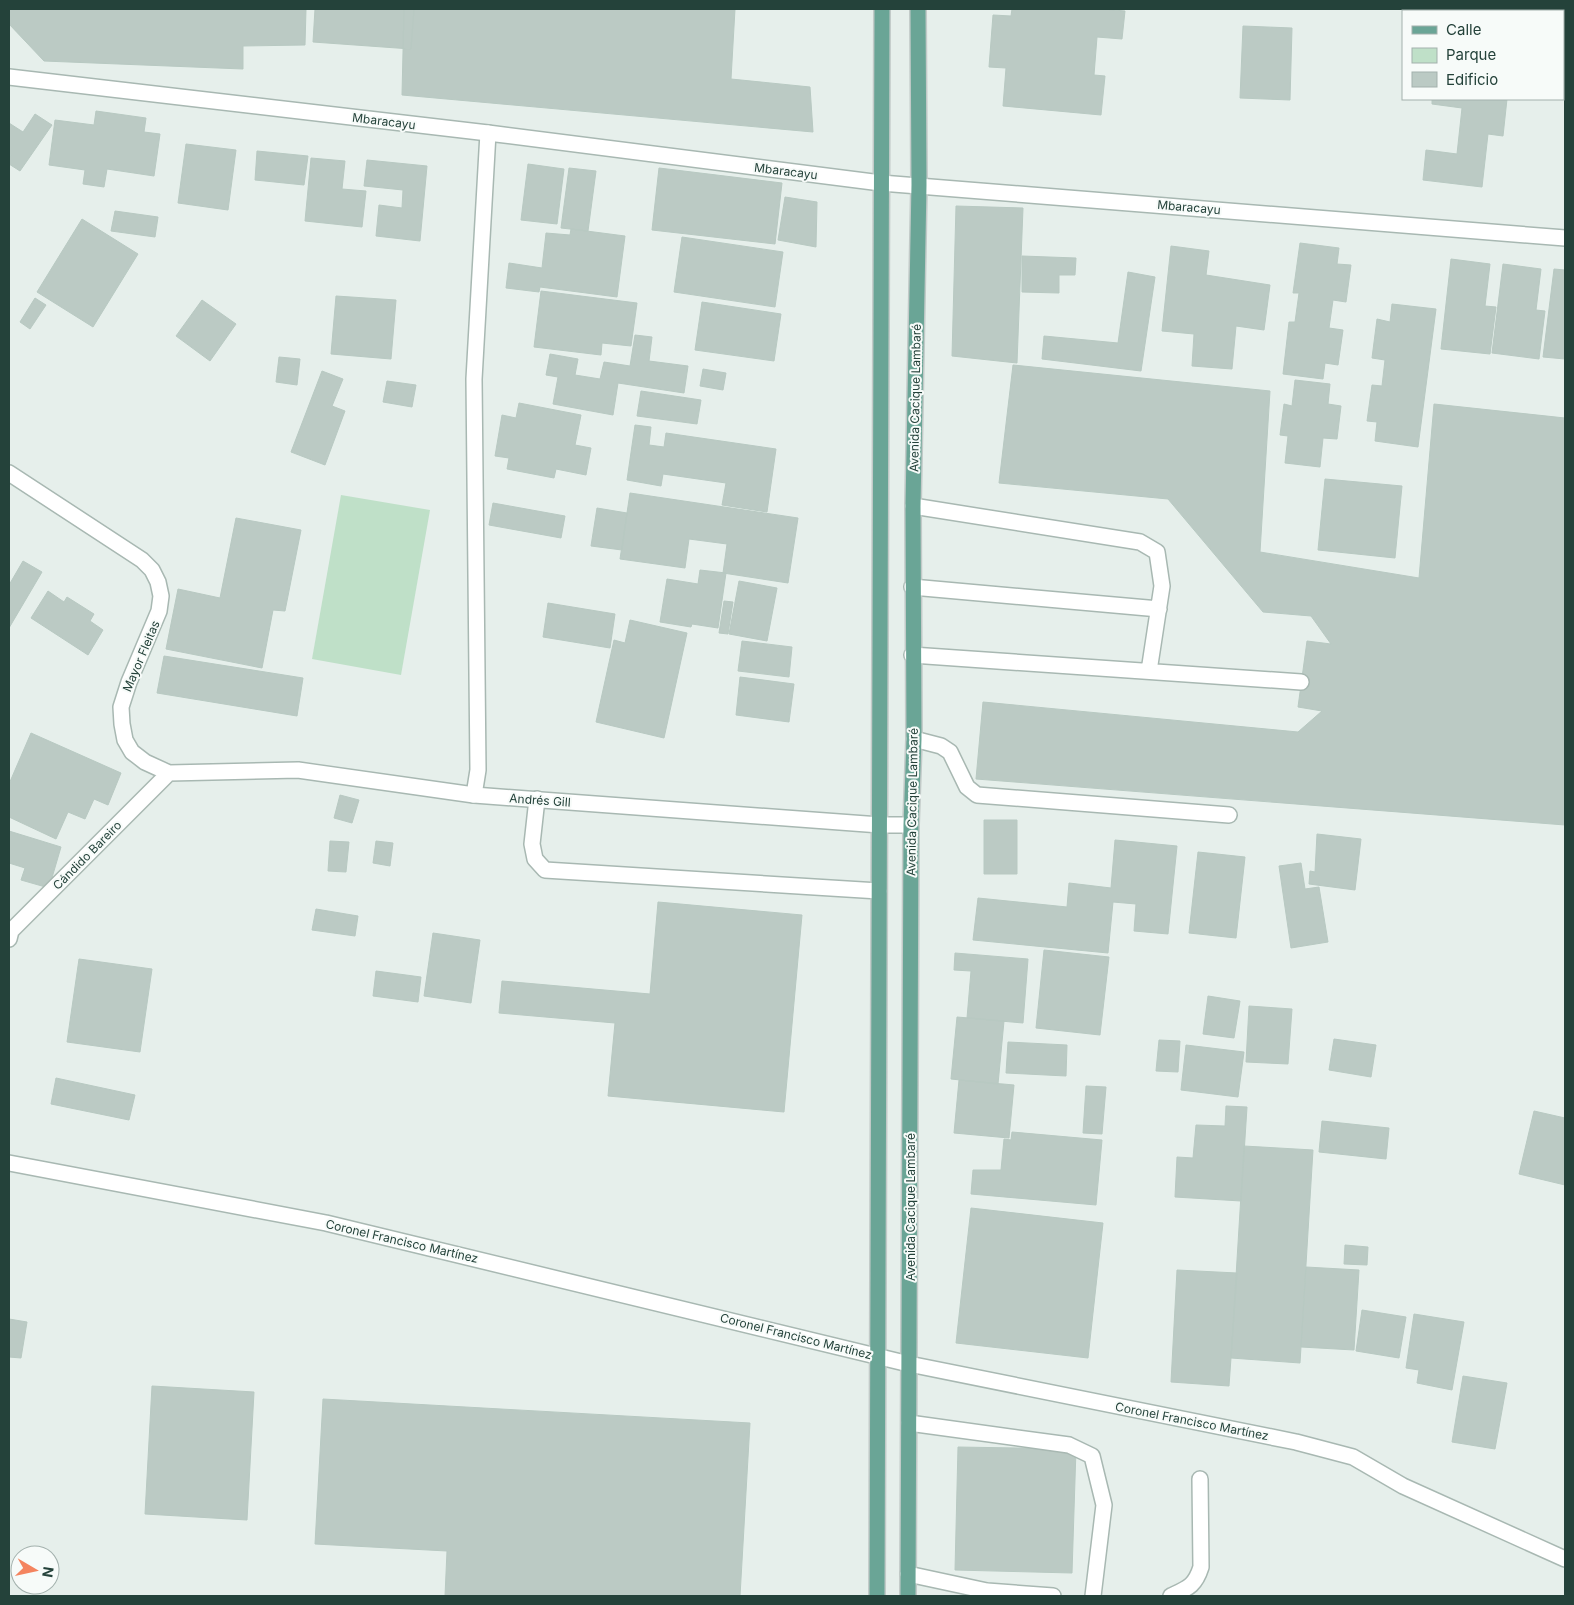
<svg xmlns="http://www.w3.org/2000/svg" width="1574" height="1605" viewBox="0 0 1574 1605" font-family="Inter,sans-serif">
	<style>
		.green { fill: #bfe0c8 }
		.building { fill: #bbcac4; stroke: #b8c9c2 }
		.lines { fill: none; stroke-linecap: round; stroke-linejoin: round }
		.service-casing { stroke: #a8b8b2; stroke-width: 18 }
		.minor-casing { stroke: #a8b8b2; stroke-width: 18 }
		.primary-casing { stroke: #c2cac8; stroke-width: 18 }
		.service { stroke: #fff; stroke-width: 15 }
		.minor { stroke: #fff; stroke-width: 15 }
		.primary { stroke: #6aa596; stroke-width: 15 }
		.labels { text-anchor: middle; dominant-baseline: central; stroke-width: 4; stroke-linejoin: round; paint-order: stroke }
		.street-label { font-size: 12px; fill: #24423a; stroke: #f7fbf9 }
	</style>
	<rect width="100%" height="100%" fill="#e6efeb"/>
	<!-- green -->
	<path class="green" d="M 341,495 L 430,510 L 401,675 L 312,659 Z"/>
	<!-- building -->
	<path class="building" d="M 9,9 L 306,9 L 305,45 L 243,46 L 243,69 L 44,61 L 9,24 Z
		M 315,9 L 414,9 L 411,49 L 313,42 Z
		M 404,9 L 735,9 L 731,79 L 810,87 L 813,132 L 402,95 Z
		M 1012,9 L 1103,9 L 1125,11 L 1122,39 L 1097,37 L 1094,75 L 1105,76 L 1101,115 L 1003,106 L 1006,68 L 989,67 L 993,15 L 1011,16 Z
		M 1444,9 L 1502,9 L 1502,11 L 1443,11 Z
		M 1243,26 L 1292,28 L 1290,100 L 1240,98 Z
		M 1432,99 L 1507,99 L 1503,136 L 1488,134 L 1482,187 L 1423,180 L 1426,150 L 1457,154 L 1462,108 L 1432,104 Z
		M 96,111 L 146,118 L 144,132 L 160,134 L 154,176 L 107,169 L 104,187 L 83,184 L 85,170 L 49,165 L 55,120 L 94,125 Z
		M 35,114 L 52,125 L 20,171 L 9,164 L 9,158 L 11,155 L 9,154 L 9,123 L 23,132 Z
		M 186,144 L 236,150 L 228,210 L 178,203 Z
		M 257,151 L 308,156 L 304,185 L 255,180 Z
		M 311,158 L 345,161 L 342,189 L 366,191 L 362,227 L 305,221 Z
		M 367,160 L 427,166 L 420,241 L 376,236 L 379,205 L 402,208 L 403,190 L 364,186 Z
		M 528,164 L 564,169 L 557,224 L 521,220 Z
		M 569,168 L 596,171 L 588,231 L 561,228 Z
		M 659,168 L 782,183 L 775,244 L 652,230 Z
		M 785,197 L 817,202 L 816,247 L 778,240 Z
		M 956,206 L 1023,208 L 1017,363 L 952,356 Z
		M 115,211 L 158,217 L 155,237 L 111,231 Z
		M 82,219 L 138,254 L 93,327 L 37,292 Z
		M 571,229 L 625,236 L 617,297 L 540,287 L 539,292 L 506,288 L 509,263 L 542,268 L 546,233 L 570,235 Z
		M 682,237 L 783,252 L 775,307 L 674,292 Z
		M 1300,243 L 1339,248 L 1337,264 L 1351,265 L 1346,302 L 1333,300 L 1329,328 L 1343,330 L 1338,365 L 1325,363 L 1323,379 L 1283,374 L 1289,322 L 1295,322 L 1299,293 L 1293,293 Z
		M 1171,246 L 1209,251 L 1206,275 L 1270,285 L 1264,330 L 1236,326 L 1232,369 L 1192,366 L 1194,334 L 1162,331 Z
		M 1022,256 L 1076,258 L 1075,275 L 1059,275 L 1059,293 L 1022,292 Z
		M 1451,259 L 1490,264 L 1485,306 L 1496,307 L 1490,354 L 1441,349 Z
		M 1503,264 L 1541,269 L 1536,310 L 1545,311 L 1539,359 L 1492,353 Z
		M 1554,269 L 1565,270 L 1565,359 L 1543,357 Z
		M 1128,272 L 1155,277 L 1141,371 L 1042,359 L 1044,336 L 1118,343 Z
		M 541,291 L 637,303 L 631,346 L 602,343 L 601,355 L 534,347 Z
		M 336,296 L 396,300 L 391,359 L 331,354 Z
		M 35,298 L 46,305 L 30,329 L 20,322 Z
		M 202,300 L 236,324 L 210,361 L 176,336 Z
		M 702,302 L 781,314 L 774,361 L 695,350 Z
		M 1392,304 L 1436,309 L 1418,447 L 1375,441 L 1377,422 L 1367,421 L 1372,385 L 1382,386 L 1385,360 L 1372,358 L 1377,319 L 1390,322 Z
		M 635,335 L 652,337 L 649,361 L 688,366 L 684,393 L 618,383 L 613,415 L 553,404 L 558,377 L 546,375 L 550,354 L 578,359 L 575,375 L 600,379 L 604,362 L 630,366 Z
		M 279,357 L 300,359 L 297,385 L 276,382 Z
		M 1013,365 L 1270,391 L 1260,552 L 1419,578 L 1434,404 L 1565,418 L 1565,825 L 976,779 L 983,702 L 1298,732 L 1322,711 L 1298,707 L 1307,641 L 1331,644 L 1311,616 L 1263,612 L 1168,499 L 999,483 Z
		M 703,369 L 726,373 L 723,390 L 700,386 Z
		M 322,371 L 343,379 L 332,406 L 345,411 L 325,465 L 291,452 Z
		M 1295,380 L 1330,384 L 1328,404 L 1341,406 L 1337,439 L 1323,438 L 1320,467 L 1285,463 L 1288,436 L 1280,435 L 1284,404 L 1292,406 Z
		M 387,381 L 416,385 L 412,407 L 383,402 Z
		M 641,391 L 701,400 L 697,424 L 637,416 Z
		M 519,403 L 581,415 L 575,445 L 591,448 L 586,475 L 556,469 L 554,478 L 507,469 L 509,458 L 495,456 L 502,415 L 516,418 Z
		M 635,425 L 651,427 L 649,445 L 664,447 L 666,433 L 776,449 L 767,512 L 722,505 L 726,483 L 663,474 L 661,486 L 627,480 Z
		M 1325,479 L 1402,486 L 1395,558 L 1318,550 Z
		M 630,493 L 798,518 L 788,583 L 723,573 L 727,544 L 689,539 L 685,568 L 620,559 Z
		M 493,503 L 565,516 L 561,538 L 489,525 Z
		M 597,508 L 627,513 L 622,550 L 591,546 Z
		M 236,518 L 301,530 L 285,611 L 273,610 L 262,668 L 166,649 L 178,589 L 220,598 Z
		M 23,561 L 42,572 L 9,628 L 9,585 Z
		M 700,570 L 726,573 L 718,628 L 692,624 L 691,627 L 660,622 L 667,579 L 698,584 Z
		M 739,581 L 777,588 L 767,641 L 729,634 Z
		M 48,591 L 64,602 L 67,597 L 94,614 L 90,621 L 103,630 L 88,655 L 31,618 Z
		M 724,601 L 733,602 L 728,634 L 719,633 Z
		M 548,603 L 615,614 L 610,648 L 543,637 Z
		M 630,620 L 687,633 L 664,738 L 596,722 L 614,640 L 625,643 Z
		M 742,641 L 792,647 L 789,677 L 738,671 Z
		M 164,656 L 303,678 L 297,716 L 157,693 Z
		M 740,677 L 794,684 L 789,722 L 736,715 Z
		M 31,733 L 121,773 L 108,805 L 94,799 L 85,819 L 68,812 L 56,839 L 9,817 L 9,784 Z
		M 340,795 L 359,800 L 352,823 L 334,818 Z
		M 984,820 L 1017,820 L 1017,874 L 984,874 Z
		M 9,831 L 61,847 L 49,888 L 21,880 L 25,868 L 9,863 Z
		M 1317,834 L 1361,839 L 1355,890 L 1309,884 L 1310,871 L 1315,872 Z
		M 1115,840 L 1177,846 L 1168,934 L 1134,931 L 1136,904 L 1113,902 L 1108,953 L 973,940 L 978,898 L 1067,907 L 1069,883 L 1111,888 Z
		M 330,841 L 349,842 L 346,872 L 328,871 Z
		M 376,841 L 393,843 L 390,866 L 373,863 Z
		M 1198,852 L 1245,857 L 1236,938 L 1189,933 Z
		M 1301,863 L 1305,889 L 1319,887 L 1328,942 L 1291,948 L 1279,866 Z
		M 658,902 L 802,915 L 784,1112 L 608,1096 L 615,1023 L 499,1013 L 502,981 L 650,994 Z
		M 316,909 L 358,916 L 355,936 L 312,930 Z
		M 433,933 L 480,940 L 471,1003 L 424,996 Z
		M 1044,950 L 1109,957 L 1100,1035 L 1036,1028 Z
		M 955,953 L 1028,959 L 1023,1023 L 967,1018 L 971,971 L 954,970 Z
		M 79,959 L 152,969 L 140,1052 L 67,1042 Z
		M 376,971 L 421,977 L 418,1002 L 373,996 Z
		M 1208,996 L 1240,1001 L 1234,1038 L 1203,1034 Z
		M 1249,1006 L 1292,1009 L 1288,1064 L 1246,1062 Z
		M 957,1017 L 1004,1021 L 998,1084 L 951,1079 Z
		M 1334,1039 L 1376,1045 L 1371,1077 L 1329,1070 Z
		M 1159,1040 L 1180,1041 L 1178,1072 L 1156,1071 Z
		M 1008,1042 L 1067,1045 L 1066,1076 L 1006,1073 Z
		M 1186,1045 L 1244,1052 L 1238,1097 L 1181,1090 Z
		M 56,1078 L 135,1095 L 129,1120 L 51,1104 Z
		M 959,1080 L 1014,1085 L 1009,1138 L 954,1133 Z
		M 1086,1086 L 1106,1087 L 1102,1134 L 1083,1133 Z
		M 1226,1106 L 1247,1107 L 1241,1201 L 1175,1197 L 1177,1157 L 1193,1158 L 1196,1125 L 1225,1126 Z
		M 1534,1111 L 1565,1118 L 1565,1185 L 1519,1174 Z
		M 1322,1121 L 1389,1128 L 1386,1159 L 1319,1152 Z
		M 1012,1132 L 1102,1140 L 1096,1205 L 971,1194 L 973,1170 L 1001,1170 L 1004,1139 L 1011,1140 Z
		M 1244,1146 L 1313,1150 L 1300,1363 L 1231,1358 Z
		M 971,1208 L 1103,1223 L 1088,1358 L 956,1343 Z
		M 1345,1245 L 1368,1247 L 1367,1265 L 1344,1264 Z
		M 1306,1267 L 1359,1270 L 1354,1350 L 1301,1347 Z
		M 1177,1270 L 1237,1273 L 1229,1386 L 1171,1382 Z
		M 1362,1310 L 1406,1317 L 1399,1358 L 1356,1351 Z
		M 1414,1314 L 1464,1322 L 1452,1390 L 1417,1383 L 1419,1370 L 1406,1368 Z
		M 9,1319 L 27,1322 L 21,1358 L 9,1357 Z
		M 1463,1376 L 1507,1383 L 1495,1449 L 1452,1442 Z
		M 152,1386 L 254,1392 L 247,1520 L 145,1514 Z
		M 323,1399 L 750,1423 L 740,1596 L 445,1596 L 447,1551 L 315,1544 Z
		M 958,1447 L 1076,1449 L 1072,1573 L 955,1570 Z"/>
	<g class="lines">
		<defs>
			<path id="service" d="M 913,506 L 1140,542 L 1157,552 L 1162,586 L 1149,671
				M 912,587 L 1159,609
				M 912,655 L 1301,682
				M 914,739 L 941,746 L 950,752 L 967,787 L 977,795 L 1229,815
				M 474,795 L 478,770 L 474,379 L 488,133
				M 537,799 L 532,844 L 535,859 L 545,870 L 879,891
				M 909,1423 L 1069,1445 L 1092,1456 L 1104,1505 L 1093,1596
				M 908,1574 L 987,1591 L 1053,1596
				M 1171,1596 C 1188,1588 1195,1586 1201,1567 L 1200,1479"/>
			<path id="minor" d="M 9,77 L 488,133 L 881,183 L 1565,238
				M 9,473 L 142,560 L 152,570 L 158,582 L 161,596 L 159,611 L 129,682 L 121,707 L 122,724 L 125,740 L 132,752 L 145,762 L 169,773 L 298,770 L 474,795 L 880,825 L 911,825
				M 9,939 L 11,931 L 169,773
				M 9,1163 L 326,1223 L 909,1364 L 1296,1442 L 1353,1457 L 1403,1486 L 1565,1559"/>
			<path id="primary" d="M 877,1596 L 882,9
				M 908,1596 L 911,825 L 914,739 L 913,506 L 919,185 L 918,9"/>
		</defs>
		<!-- service casing -->
		<use href="#service" class="service-casing"/>
		<!-- minor casing -->
		<use href="#minor" class="minor-casing"/>
		<!-- primary casing -->
		<use href="#primary" class="primary-casing"/>
		<!-- service -->
		<use href="#service" class="service"/>
		<!-- minor -->
		<use href="#minor" class="minor"/>
		<!-- primary -->
		<use href="#primary" class="primary"/>
	</g>
	<g class="labels">
		<!-- street labels -->
		<g class="street-label">
			<text transform="translate(384 121) rotate(7)">Mbaracayu</text>
			<text transform="translate(786 171) rotate(7)">Mbaracayu</text>
			<text transform="translate(1189 207) rotate(5)">Mbaracayu</text>
			<text transform="translate(915 398) rotate(-89)">Avenida Cacique Lambaré</text>
			<text transform="translate(141 656) rotate(-67)">Mayor Fleitas</text>
			<text transform="translate(540 800) rotate(4)">Andrés Gill</text>
			<text transform="translate(912 802) rotate(-89)">Avenida Cacique Lambaré</text>
			<text transform="translate(87 855) rotate(-45)">Cándido Bareiro</text>
			<text transform="translate(910 1207) rotate(-90)">Avenida Cacique Lambaré</text>
			<text transform="translate(402 1241) rotate(13)">Coronel Francisco Martínez</text>
			<text transform="translate(796 1336) rotate(14)">Coronel Francisco Martínez</text>
			<text transform="translate(1192 1421) rotate(11)">Coronel Francisco Martínez</text>
		</g>
	</g>
	<!-- border -->
	<rect width="1574" height="1605" fill="none" stroke="#24423a" stroke-width="20"/>
	<!-- legend -->
	<rect x="1402" y="10" width="162" height="90" fill="#f7fbf9" stroke="#a3b1ad"/>
	<rect x="1412" y="26" width="25" height="8" fill="#6aa596" stroke="#a3b1ad"/>
	<text x="1446" y="35" font-size="15" fill="#24423a">Calle</text>
	<rect x="1412" y="48" width="25" height="15" fill="#bfe0c8" stroke="#a3b1ad"/>
	<text x="1446" y="60" font-size="15" fill="#24423a">Parque</text>
	<rect x="1412" y="72" width="25" height="15" fill="#bbcac4" stroke="#a3b1ad"/>
	<text x="1446" y="85" font-size="15" fill="#24423a">Edificio</text>
	<!-- north arrow -->
	<g transform="translate(35 1570) rotate(99)"><circle r="24" fill="#f7fbf9" stroke="#a3b1ad"/>
	<path d="M0-4L9 19L0 12L-9 19Z" fill="#f4845f"/>
	<text y="-8" font-size="14" font-weight="bold" text-anchor="middle" fill="#24423a">N</text>
	</g>
</svg>
